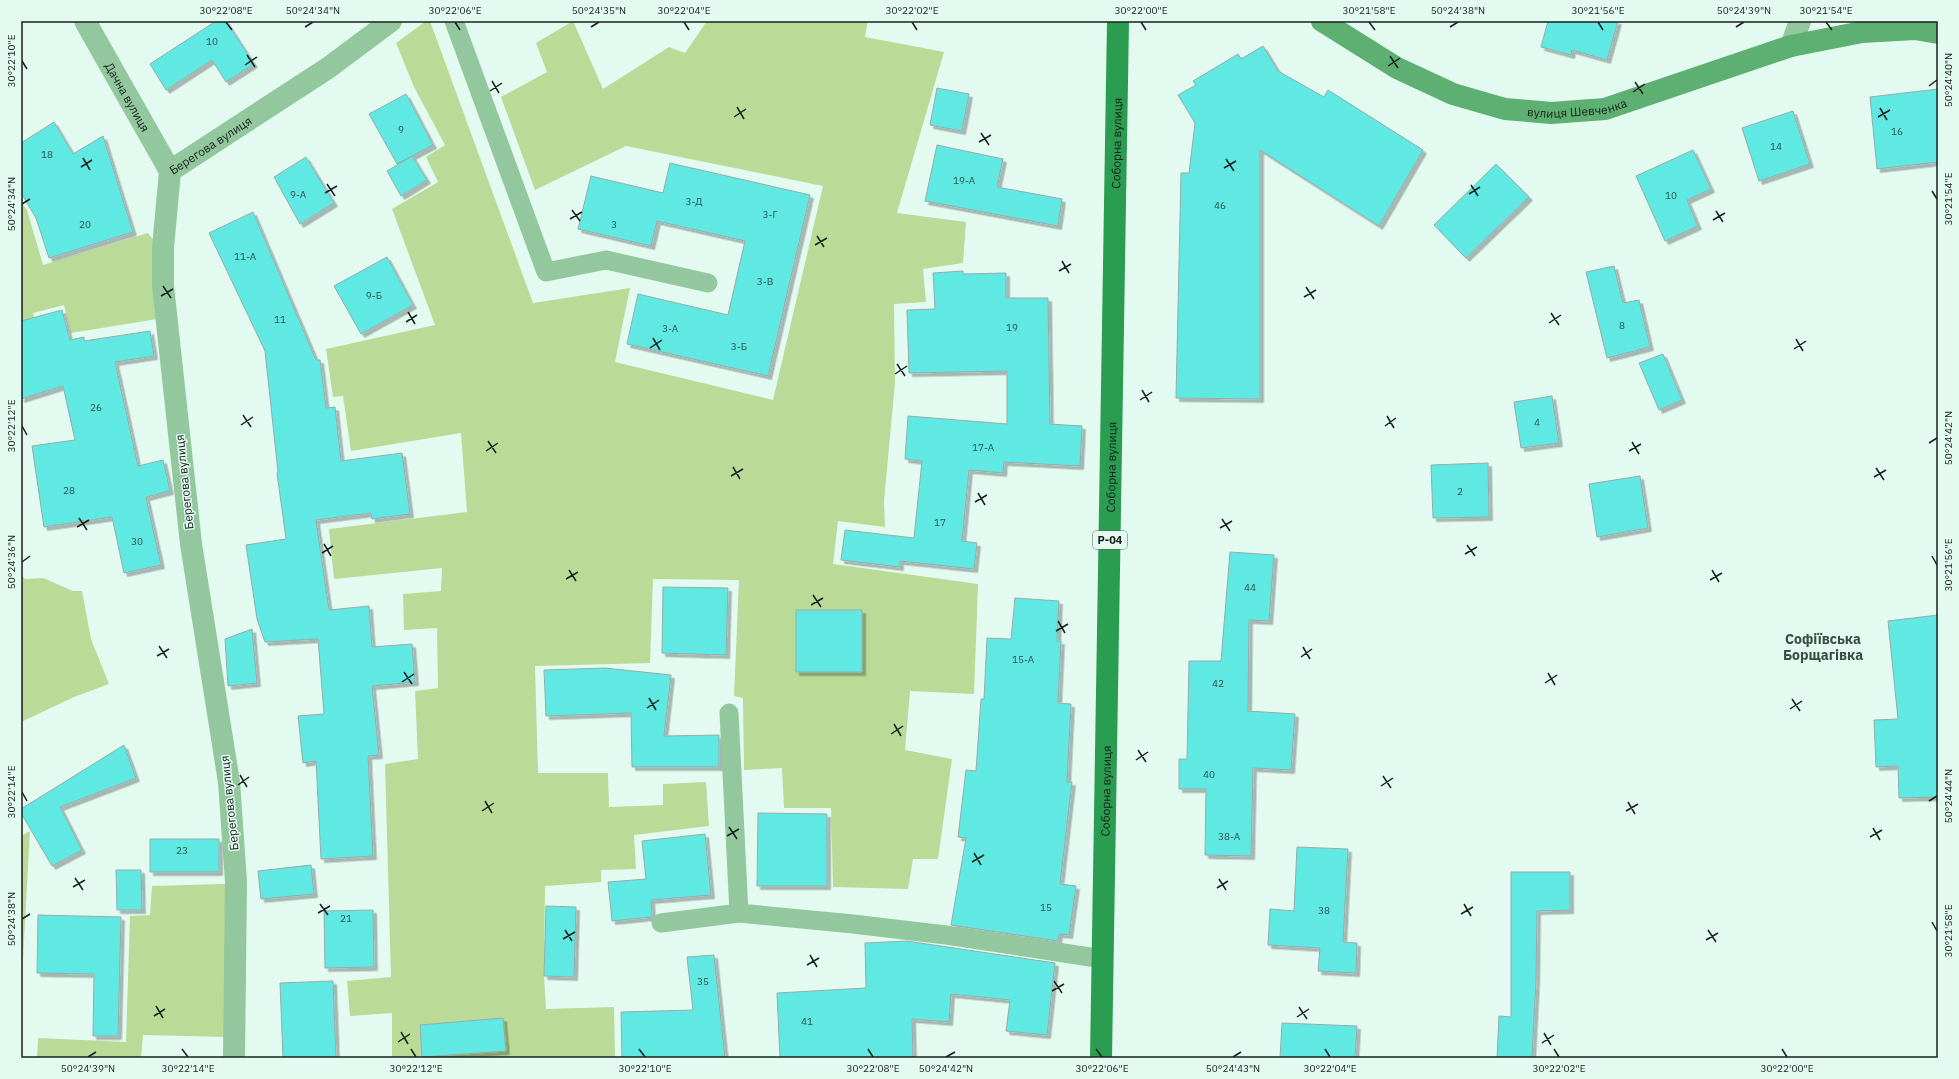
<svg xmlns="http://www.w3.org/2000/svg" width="1959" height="1079" viewBox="0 0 1959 1079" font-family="'IBM Plex Sans',sans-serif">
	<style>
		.green { fill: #badb97 }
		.building { fill: #60e8e2; stroke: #95acab; filter: url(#shadow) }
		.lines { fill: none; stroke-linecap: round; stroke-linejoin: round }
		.lane { stroke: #93c79d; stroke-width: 19 }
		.street { stroke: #93c79d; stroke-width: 22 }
		.secondary { stroke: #5eaf72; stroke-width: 22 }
		.primary { stroke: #2b9d51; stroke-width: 22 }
		.ticks { fill: none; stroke: #18201d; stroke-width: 1.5 }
		.labels { text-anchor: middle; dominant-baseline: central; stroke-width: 3; stroke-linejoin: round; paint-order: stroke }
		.number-label { font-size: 10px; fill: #2a524e }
		.shield { fill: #e3faf1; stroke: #55615d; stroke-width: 1 }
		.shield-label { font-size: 11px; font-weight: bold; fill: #18201d }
		.street-label { font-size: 12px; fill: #18201d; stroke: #e3faf1 }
		.quarter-label { font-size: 14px; font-weight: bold; fill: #394c45; stroke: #e3faf1 }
		.neatline { fill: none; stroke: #18201d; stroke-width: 1.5 }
		.ticks-label { font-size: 10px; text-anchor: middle; fill: #18201d }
	</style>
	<defs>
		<filter id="shadow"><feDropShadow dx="3.5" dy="3.5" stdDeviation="0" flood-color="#0004"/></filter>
	</defs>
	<rect width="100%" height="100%" fill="#e3faf1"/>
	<!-- green -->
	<path class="green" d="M 426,21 L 430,21 L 533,303 L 630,288 L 615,362 L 773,400 L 823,186 L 626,146 L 535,190 L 501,97 L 547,72 L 536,43 L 573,21 L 603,89 L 669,47 L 685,53 L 707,21 L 868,21 L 865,37 L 944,52 L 897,213 L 966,222 L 963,263 L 923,269 L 926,302 L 894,304 L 895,383 L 884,501 L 885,527 L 838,521 L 833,564 L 978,584 L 974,694 L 910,691 L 905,750 L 952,759 L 938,859 L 913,859 L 908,889 L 833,887 L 831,808 L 784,808 L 782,768 L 744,770 L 743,698 L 734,696 L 739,580 L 653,579 L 650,663 L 535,666 L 538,773 L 608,773 L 609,807 L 663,805 L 663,784 L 706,782 L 709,826 L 634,835 L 636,869 L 601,870 L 601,882 L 545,886 L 544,976 L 546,1009 L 614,1007 L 615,1058 L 392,1058 L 392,1013 L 350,1016 L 347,981 L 391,977 L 385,764 L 418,759 L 415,691 L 438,688 L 437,628 L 404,630 L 403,594 L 441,591 L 442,568 L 334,579 L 329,529 L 467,512 L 461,433 L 351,451 L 343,396 L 333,397 L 326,349 L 435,325 L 392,209 L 438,182 L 426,157 L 445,145 L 414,87 L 396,43 Z
		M 21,202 L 27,210 L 43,265 L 148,233 L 154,241 L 157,319 L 71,333 L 64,305 L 33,313 L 39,337 L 21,323 Z
		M 21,574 L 25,579 L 43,578 L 73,591 L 82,591 L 91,639 L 109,684 L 74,697 L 21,722 Z
		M 30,831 L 21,995 L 21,836 Z
		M 225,884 L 227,1037 L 143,1035 L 141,1058 L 37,1058 L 38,1038 L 126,1042 L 130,916 L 150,915 L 152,886 Z"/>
	<!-- building -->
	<path class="building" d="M 216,21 L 226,21 L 254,64 L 226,82 L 212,60 L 166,90 L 150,64 Z
		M 1548,21 L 1618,21 L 1607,60 L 1572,50 L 1571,55 L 1541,47 Z
		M 1263,46 L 1278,71 L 1324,97 L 1328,90 L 1423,150 L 1379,226 L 1260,150 L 1260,399 L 1176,398 L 1181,173 L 1189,173 L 1195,123 L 1178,95 L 1196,85 L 1193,81 L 1238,54 L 1241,59 Z
		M 937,88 L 969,94 L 962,131 L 930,125 Z
		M 1938,89 L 1938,162 L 1877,169 L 1870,97 Z
		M 406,94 L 433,145 L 397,164 L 369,114 Z
		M 1793,111 L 1810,164 L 1759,181 L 1742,128 Z
		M 54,122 L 73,154 L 103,136 L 133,232 L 49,258 L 36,218 L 21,193 L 21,143 Z
		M 937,145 L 1003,159 L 997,187 L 1062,199 L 1058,226 L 925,201 Z
		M 1693,150 L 1711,189 L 1687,200 L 1698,226 L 1665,241 L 1636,176 Z
		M 412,156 L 427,180 L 401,196 L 387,171 Z
		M 306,157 L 334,203 L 300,224 L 274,177 Z
		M 670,163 L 810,195 L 768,376 L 627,344 L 638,294 L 728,315 L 745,241 L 657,221 L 651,246 L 578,229 L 591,176 L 663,193 Z
		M 1496,164 L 1529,197 L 1466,258 L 1434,225 Z
		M 253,212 L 316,360 L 320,360 L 326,408 L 335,407 L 341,461 L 402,453 L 410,514 L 372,519 L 371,513 L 316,520 L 329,610 L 369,606 L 372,647 L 412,644 L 415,682 L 372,686 L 379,755 L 368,756 L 373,856 L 321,859 L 316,761 L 303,763 L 298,716 L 324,714 L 318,639 L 265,642 L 257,619 L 246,545 L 286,539 L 277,473 L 278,472 L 265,351 L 209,233 Z
		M 387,257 L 413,305 L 361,334 L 334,286 Z
		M 1614,266 L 1623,303 L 1639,300 L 1650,347 L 1607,358 L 1586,272 Z
		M 963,271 L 963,274 L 1006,273 L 1006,298 L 1048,298 L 1050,424 L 1082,426 L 1080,466 L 1004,462 L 1003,473 L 969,470 L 962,541 L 977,543 L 974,569 L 900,561 L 900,567 L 841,560 L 845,530 L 914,538 L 922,461 L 905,459 L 908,416 L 1007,424 L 1007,371 L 909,373 L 907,310 L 935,309 L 933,273 Z
		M 62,310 L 70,340 L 84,337 L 84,341 L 150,331 L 154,356 L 115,362 L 138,466 L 163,460 L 170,491 L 146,497 L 161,565 L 124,573 L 112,517 L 44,527 L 32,446 L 75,440 L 63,386 L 21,399 L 21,321 Z
		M 1663,354 L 1682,400 L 1659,410 L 1639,363 Z
		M 1552,396 L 1559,443 L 1521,448 L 1514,402 Z
		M 1488,463 L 1489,517 L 1433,518 L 1431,465 Z
		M 1640,476 L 1648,528 L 1597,537 L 1589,484 Z
		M 1230,552 L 1274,555 L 1269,621 L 1249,620 L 1248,711 L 1295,714 L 1291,770 L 1253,768 L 1251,856 L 1205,855 L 1206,789 L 1179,789 L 1179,759 L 1187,759 L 1189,661 L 1221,661 Z
		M 663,587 L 728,588 L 726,655 L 662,653 Z
		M 1015,598 L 1059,601 L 1057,641 L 1061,641 L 1058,703 L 1071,704 L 1067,782 L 1072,782 L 1060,884 L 1076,886 L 1069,935 L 1059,934 L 1058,941 L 951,925 L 966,838 L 958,837 L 966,770 L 976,771 L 981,699 L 984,699 L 987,638 L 1011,639 Z
		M 796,610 L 862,610 L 862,672 L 796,672 Z
		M 1938,615 L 1938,797 L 1899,798 L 1898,766 L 1876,767 L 1874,720 L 1898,719 L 1888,621 Z
		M 252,629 L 257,683 L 228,686 L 225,639 Z
		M 605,668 L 671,675 L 664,736 L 719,735 L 719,767 L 632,767 L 631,713 L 546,716 L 544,670 Z
		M 124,745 L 136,778 L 60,807 L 82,850 L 52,866 L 21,813 L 21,809 Z
		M 758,813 L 827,814 L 827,886 L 757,886 Z
		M 705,834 L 711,895 L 651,900 L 652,917 L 612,921 L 608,882 L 646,879 L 642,841 Z
		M 150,839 L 219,839 L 219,872 L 150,872 Z
		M 1297,847 L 1348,849 L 1343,942 L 1357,943 L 1356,973 L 1318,971 L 1320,948 L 1268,945 L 1270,909 L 1294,911 Z
		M 311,865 L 314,894 L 261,899 L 258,871 Z
		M 116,870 L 141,870 L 142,910 L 117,910 Z
		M 1511,872 L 1570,872 L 1570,910 L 1537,911 L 1536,980 L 1532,1058 L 1497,1058 L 1499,1016 L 1511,1017 Z
		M 546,906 L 576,907 L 574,977 L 544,976 Z
		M 373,910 L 374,967 L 325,968 L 324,911 Z
		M 38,915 L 121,917 L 118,1036 L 93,1036 L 94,974 L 37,973 Z
		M 907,941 L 1055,963 L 1047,1035 L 1006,1031 L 1010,1000 L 951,994 L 949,1022 L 912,1019 L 913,1058 L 780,1058 L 777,993 L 866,988 L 865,943 Z
		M 714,955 L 725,1058 L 622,1058 L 621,1012 L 693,1010 L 687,957 Z
		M 333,981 L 336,1058 L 283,1058 L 280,983 Z
		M 503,1018 L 506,1051 L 422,1057 L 420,1025 Z
		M 1282,1023 L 1357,1026 L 1355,1058 L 1280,1058 Z"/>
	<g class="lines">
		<!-- lane -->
		<path class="lane" d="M 454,21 L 546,272 L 606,260 L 708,283
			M 729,713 L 739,913
			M 661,923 L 739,913 L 853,924 L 946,935 L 1103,959"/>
		<!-- street -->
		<g class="street">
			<path id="s1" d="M 85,21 L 170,171"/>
			<path d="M 1791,46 L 1800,21"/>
			<path id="s2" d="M 234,1058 L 236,882 L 229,782 L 191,544 L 163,286 L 163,248 L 170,171 L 328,68 L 391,21"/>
		</g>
		<!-- secondary -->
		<path class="secondary" id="s3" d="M 1322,21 L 1397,68 L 1453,94 L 1505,109 L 1551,113 L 1605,109 L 1791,46 L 1862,32 L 1915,29 L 1938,33"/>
		<!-- primary -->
		<path class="primary" id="s4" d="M 1101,1058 L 1118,21"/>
	</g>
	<!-- ticks -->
	<path class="ticks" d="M 226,22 L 232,30M 455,22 L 460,30M 684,22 L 689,30M 912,22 L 917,30M 1141,22 L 1146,30M 1369,22 L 1375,30M 1598,22 L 1603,30M 1826,22 L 1832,30M 305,27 L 313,22M 591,27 L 599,22M 1450,27 L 1458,22M 1736,27 L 1744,22M 247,55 L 255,67M 1390,56 L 1398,68M 22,61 L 27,69M 245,65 L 257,57M 1388,66 L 1400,58M 492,81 L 499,93M 1635,82 L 1643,94M 1929,86 L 1937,80M 490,91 L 502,83M 1633,92 L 1645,84M 737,107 L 744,119M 1880,108 L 1887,120M 734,117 L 746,109M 1878,117 L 1890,110M 981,133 L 989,145M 979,142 L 991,135M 83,158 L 90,170M 1226,159 L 1234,171M 81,167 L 92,160M 1224,168 L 1236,161M 327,184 L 335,196M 1471,185 L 1478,196M 1932,191 L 1937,199M 325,193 L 337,186M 1469,194 L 1480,187M 22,204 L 30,199M 572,210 L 580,221M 1716,211 L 1723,222M 570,219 L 582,212M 1713,220 L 1725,213M 817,236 L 824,247M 815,245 L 827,238M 1062,261 L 1069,273M 1059,271 L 1071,264M 163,286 L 171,298M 1306,287 L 1314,299M 161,296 L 173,289M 1304,297 L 1316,290M 408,312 L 415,324M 1551,313 L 1559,325M 406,322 L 417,315M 1549,323 L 1561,315M 653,338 L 660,350M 1796,339 L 1803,351M 650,348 L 662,340M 1794,349 L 1806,341M 897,364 L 905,376M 895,374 L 907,366M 1142,390 L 1149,402M 1140,400 L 1152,392M 243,415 L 251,427M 1387,416 L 1394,428M 241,425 L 253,417M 22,426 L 27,435M 1385,426 L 1396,418M 488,441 L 496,453M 1632,442 L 1639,454M 1929,443 L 1937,438M 486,451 L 498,443M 1629,451 L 1641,444M 733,467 L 740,479M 1876,468 L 1884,480M 731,476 L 743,469M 1874,477 L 1886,470M 978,493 L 985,505M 975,502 L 987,495M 79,518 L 87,530M 1222,519 L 1230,531M 77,527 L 89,520M 1220,528 L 1232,521M 324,544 L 331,556M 1467,545 L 1475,556M 322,553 L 333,546M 1465,554 L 1477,547M 1932,556 L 1937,565M 22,562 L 30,556M 569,570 L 576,581M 1712,570 L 1719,582M 566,579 L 578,572M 1710,580 L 1722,573M 813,595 L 821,607M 811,605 L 823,598M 1058,621 L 1065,633M 1056,631 L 1068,624M 159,646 L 167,658M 1303,647 L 1310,659M 157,656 L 169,649M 1301,657 L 1312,649M 404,672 L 412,684M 1548,673 L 1555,685M 402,682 L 414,674M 1545,683 L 1557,675M 649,698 L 656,710M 1792,699 L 1800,711M 647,708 L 659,700M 1790,709 L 1802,701M 894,724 L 901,736M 891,734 L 903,726M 1138,750 L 1146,762M 1136,760 L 1148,752M 240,775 L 247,787M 1383,776 L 1391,788M 238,785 L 249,777M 1381,786 L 1393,778M 22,792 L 27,801M 485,801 L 492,813M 1929,801 L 1937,796M 1628,802 L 1635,814M 482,811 L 494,803M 1626,811 L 1638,804M 729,827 L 737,839M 1873,828 L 1880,840M 727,836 L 739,829M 1870,837 L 1882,830M 974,853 L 981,865M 972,862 L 984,855M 75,878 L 83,890M 1219,879 L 1226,890M 73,887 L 85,880M 1217,888 L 1228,881M 320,904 L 328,915M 1464,904 L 1471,916M 318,913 L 330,906M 1461,914 L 1473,907M 22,919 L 30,914M 1932,922 L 1937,931M 565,930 L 572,941M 1708,930 L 1716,942M 563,939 L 575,932M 1706,940 L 1718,933M 810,955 L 817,967M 807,965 L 819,958M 1054,981 L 1062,993M 1052,991 L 1064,984M 156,1006 L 163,1018M 1299,1007 L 1307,1019M 154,1016 L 165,1009M 1297,1017 L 1309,1009M 401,1032 L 408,1044M 1544,1033 L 1551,1045M 398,1042 L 410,1034M 1542,1043 L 1554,1035M 182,1049 L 188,1057M 411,1049 L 416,1057M 639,1049 L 645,1057M 868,1049 L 873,1057M 1096,1049 L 1102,1057M 1325,1049 L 1330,1057M 1554,1049 L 1559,1057M 1782,1049 L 1787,1057M 88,1057 L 96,1052M 946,1057 L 955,1052M 1233,1057 L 1241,1052"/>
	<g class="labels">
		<!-- number labels -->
		<g class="number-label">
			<text x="212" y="41">10</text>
			<text x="401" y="129">9</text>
			<text x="1897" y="131">16</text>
			<text x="1776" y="146">14</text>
			<text x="47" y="154">18</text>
			<text x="964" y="180">19-А</text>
			<text x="298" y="194">9-А</text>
			<text x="1671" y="195">10</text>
			<text x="694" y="201">3-Д</text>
			<text x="1220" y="205">46</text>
			<text x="770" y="214">3-Г</text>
			<text x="85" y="224">20</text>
			<text x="614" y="224">3</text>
			<text x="245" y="256">11-А</text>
			<text x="765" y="281">3-В</text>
			<text x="374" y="295">9-Б</text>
			<text x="280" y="319">11</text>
			<text x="1622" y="325">8</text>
			<text x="1012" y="327">19</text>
			<text x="670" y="328">3-А</text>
			<text x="739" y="346">3-Б</text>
			<text x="96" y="407">26</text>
			<text x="1537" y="422">4</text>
			<text x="983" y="447">17-А</text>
			<text x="69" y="490">28</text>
			<text x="1460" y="491">2</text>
			<text x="940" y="522">17</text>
			<text x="137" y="541">30</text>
			<text x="1250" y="587">44</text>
			<text x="1023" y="659">15-А</text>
			<text x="1218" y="683">42</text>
			<text x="1209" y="774">40</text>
			<text x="1229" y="836">38-А</text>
			<text x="182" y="850">23</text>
			<text x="1046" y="907">15</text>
			<text x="1324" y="910">38</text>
			<text x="346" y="918">21</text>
			<text x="703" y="981">35</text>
			<text x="807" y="1021">41</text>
		</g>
		<!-- shield labels -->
		<rect class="shield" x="1093" y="531" width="34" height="18" rx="3"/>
		<g class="shield-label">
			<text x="1110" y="540">Р-04</text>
		</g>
		<!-- street labels -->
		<g class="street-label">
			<text stroke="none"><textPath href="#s1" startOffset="87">Дачна вулиця</textPath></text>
			<text stroke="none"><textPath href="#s3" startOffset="277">вулиця Шевченка</textPath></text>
			<text stroke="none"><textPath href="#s4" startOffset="915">Соборна вулиця</textPath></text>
			<text stroke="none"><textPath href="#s2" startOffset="940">Берегова вулиця</textPath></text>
			<text stroke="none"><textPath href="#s4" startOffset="591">Соборна вулиця</textPath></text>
			<text transform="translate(184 482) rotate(-96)">Берегова вулиця</text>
			<text stroke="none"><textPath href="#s4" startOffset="267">Соборна вулиця</textPath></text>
			<text transform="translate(229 803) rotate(-96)">Берегова вулиця</text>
		</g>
		<!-- quarter labels -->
		<g class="quarter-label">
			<text x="1823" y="639">Софіївська<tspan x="1823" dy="16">Борщагівка</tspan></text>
		</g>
	</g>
	<!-- border -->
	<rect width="1959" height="1079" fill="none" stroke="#e3faf1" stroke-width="44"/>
	<rect x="22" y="22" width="1915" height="1035" class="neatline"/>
	<g class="ticks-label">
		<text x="226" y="14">30°22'08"E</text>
		<text x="313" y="14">50°24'34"N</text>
		<text x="455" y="14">30°22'06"E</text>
		<text x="599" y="14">50°24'35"N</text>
		<text x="684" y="14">30°22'04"E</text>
		<text x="912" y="14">30°22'02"E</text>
		<text x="1141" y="14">30°22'00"E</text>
		<text x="1369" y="14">30°21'58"E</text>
		<text x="1458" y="14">50°24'38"N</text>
		<text x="1598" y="14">30°21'56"E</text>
		<text x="1744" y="14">50°24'39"N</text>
		<text x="1826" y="14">30°21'54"E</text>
		<text transform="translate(11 61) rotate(-90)" y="4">30°22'10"E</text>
		<text transform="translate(1948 80) rotate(-90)" y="4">50°24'40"N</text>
		<text transform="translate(1948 199) rotate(-90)" y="4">30°21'54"E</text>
		<text transform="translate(11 204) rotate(-90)" y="4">50°24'34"N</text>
		<text transform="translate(11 426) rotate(-90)" y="4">30°22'12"E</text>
		<text transform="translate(1948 438) rotate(-90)" y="4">50°24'42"N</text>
		<text transform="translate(11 562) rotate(-90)" y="4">50°24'36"N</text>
		<text transform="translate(1948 565) rotate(-90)" y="4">30°21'56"E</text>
		<text transform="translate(11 792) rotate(-90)" y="4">30°22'14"E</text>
		<text transform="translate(1948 796) rotate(-90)" y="4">50°24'44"N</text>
		<text transform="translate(11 919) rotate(-90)" y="4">50°24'38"N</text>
		<text transform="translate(1948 931) rotate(-90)" y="4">30°21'58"E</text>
		<text x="88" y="1072">50°24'39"N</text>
		<text x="188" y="1072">30°22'14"E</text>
		<text x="416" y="1072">30°22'12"E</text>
		<text x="645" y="1072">30°22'10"E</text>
		<text x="873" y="1072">30°22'08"E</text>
		<text x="946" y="1072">50°24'42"N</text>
		<text x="1102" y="1072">30°22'06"E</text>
		<text x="1233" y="1072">50°24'43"N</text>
		<text x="1330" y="1072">30°22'04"E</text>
		<text x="1559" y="1072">30°22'02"E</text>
		<text x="1787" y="1072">30°22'00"E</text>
	</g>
</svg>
